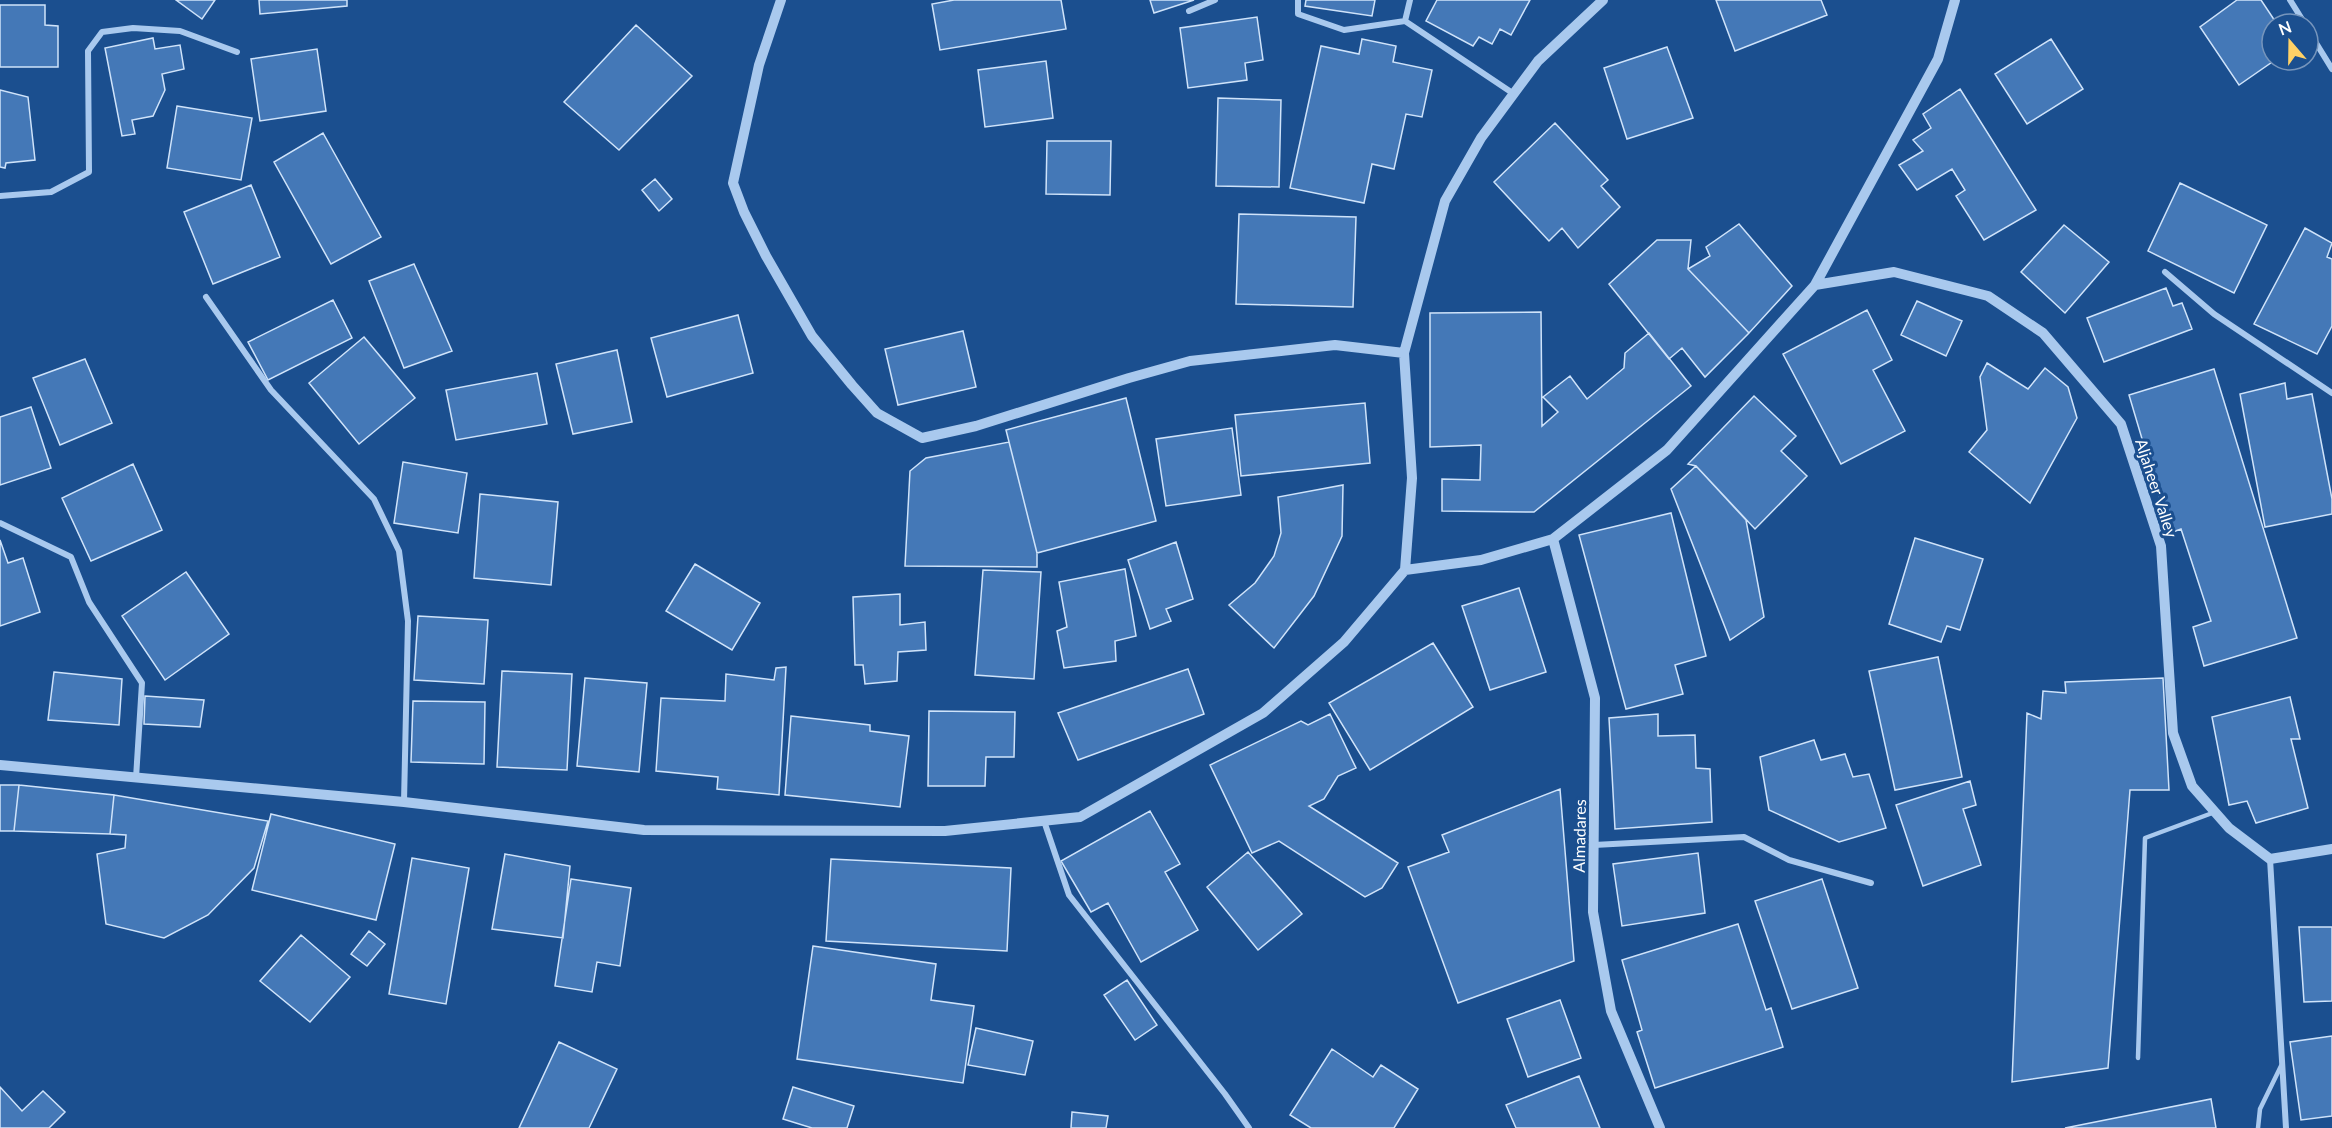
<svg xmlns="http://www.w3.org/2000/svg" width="2332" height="1128" viewBox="0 0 2332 1128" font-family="Lato,sans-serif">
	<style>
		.building { fill: #4478b7; stroke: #cfe3fa; stroke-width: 1.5 }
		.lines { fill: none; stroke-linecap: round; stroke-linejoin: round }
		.service { stroke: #a9c9ee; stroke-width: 4.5 }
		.minor { stroke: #a9c9ee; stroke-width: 6 }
		.tertiary { stroke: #a9c9ee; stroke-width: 10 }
		.labels { text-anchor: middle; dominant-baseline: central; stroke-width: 6; stroke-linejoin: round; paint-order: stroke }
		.street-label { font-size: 16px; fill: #fff; stroke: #1b4f8f }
	</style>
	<rect width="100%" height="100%" fill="#1b4f8f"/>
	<!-- building -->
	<path class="building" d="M 176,0 L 215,0 L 202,19 Z
		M 259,0 L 347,0 L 347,6 L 260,14 Z
		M 954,0 L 1061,0 L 1066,29 L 940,50 L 932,4 Z
		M 1150,0 L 1194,0 L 1154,13 Z
		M 1306,0 L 1375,0 L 1372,16 L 1305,6 Z
		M 1437,0 L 1530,0 L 1511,35 L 1500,29 L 1492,44 L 1479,37 L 1473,46 L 1426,21 Z
		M 1716,0 L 1821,0 L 1827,15 L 1735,51 Z
		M 2237,0 L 2261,0 L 2277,24 L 2272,24 L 2272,60 L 2275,60 L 2239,85 L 2200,27 Z
		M 0,5 L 45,5 L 45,25 L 58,26 L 58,67 L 0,67 Z
		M 1257,17 L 1263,60 L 1245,63 L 1247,80 L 1188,88 L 1180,28 Z
		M 636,25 L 692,76 L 619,150 L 564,102 Z
		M 153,38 L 155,49 L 180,45 L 184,69 L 162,74 L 165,90 L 153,116 L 132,120 L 135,134 L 122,136 L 105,48 Z
		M 1362,39 L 1396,46 L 1393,62 L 1432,70 L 1422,117 L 1406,114 L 1394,169 L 1372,164 L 1364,203 L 1290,188 L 1321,46 L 1359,54 Z
		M 2051,39 L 2083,89 L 2027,124 L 1995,74 Z
		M 1667,47 L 1693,118 L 1627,139 L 1604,68 Z
		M 317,49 L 326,111 L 260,121 L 251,59 Z
		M 1046,61 L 1053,118 L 985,127 L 978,70 Z
		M 1960,89 L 2036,210 L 1984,240 L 1956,196 L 1965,190 L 1952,169 L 1917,190 L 1899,165 L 1923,151 L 1913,140 L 1931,128 L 1923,114 Z
		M 0,90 L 28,97 L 35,160 L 6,163 L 5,168 L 0,167 Z
		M 1218,98 L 1281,100 L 1279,187 L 1216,186 Z
		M 177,106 L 252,118 L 241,180 L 167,168 Z
		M 1555,123 L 1608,180 L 1601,186 L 1620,207 L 1578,248 L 1562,228 L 1549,241 L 1494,182 Z
		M 323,133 L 381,237 L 331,264 L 274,162 Z
		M 1047,141 L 1111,141 L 1110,195 L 1046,194 Z
		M 655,179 L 672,199 L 659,211 L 642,190 Z
		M 2180,183 L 2267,225 L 2234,293 L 2148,251 Z
		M 251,185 L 280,257 L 213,284 L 184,212 Z
		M 1239,214 L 1356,217 L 1353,307 L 1236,304 Z
		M 1739,224 L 1792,286 L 1749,333 L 1688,269 L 1710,256 L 1706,247 Z
		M 2064,225 L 2109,262 L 2065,313 L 2021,272 Z
		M 2305,228 L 2332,243 L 2327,257 L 2332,259 L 2332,326 L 2317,354 L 2254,324 Z
		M 1657,240 L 1691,240 L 1688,269 L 1749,333 L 1705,377 L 1682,348 L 1669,359 L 1609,284 Z
		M 414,264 L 452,351 L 404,368 L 369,281 Z
		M 2166,288 L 2173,306 L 2182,303 L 2192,329 L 2104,362 L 2087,318 Z
		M 333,300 L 352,338 L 268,380 L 248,342 Z
		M 1917,301 L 1962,321 L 1946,356 L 1901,335 Z
		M 1867,310 L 1892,360 L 1873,370 L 1905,431 L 1841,464 L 1783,354 Z
		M 1541,312 L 1542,426 L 1558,412 L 1543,397 L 1570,376 L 1587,399 L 1624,368 L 1625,353 L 1649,333 L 1691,386 L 1534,512 L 1442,511 L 1442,479 L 1480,480 L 1481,445 L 1430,447 L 1430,313 Z
		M 738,315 L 753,373 L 667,397 L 651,338 Z
		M 963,331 L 976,387 L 898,405 L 885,349 Z
		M 364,337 L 415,398 L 359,444 L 309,383 Z
		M 617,350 L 632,422 L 573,434 L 556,364 Z
		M 85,359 L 112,423 L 60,445 L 33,378 Z
		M 1987,363 L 2028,389 L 2045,368 L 2068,387 L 2077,418 L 2030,503 L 1969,452 L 1987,430 L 1980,377 Z
		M 2214,369 L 2297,638 L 2204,666 L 2193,627 L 2211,621 L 2181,529 L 2170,533 L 2129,395 Z
		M 537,373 L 547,424 L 456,440 L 446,390 Z
		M 2285,383 L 2287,399 L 2312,394 L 2332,499 L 2332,514 L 2265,527 L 2240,394 Z
		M 1754,396 L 1796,436 L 1781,451 L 1807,476 L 1755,529 L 1696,466 L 1688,464 Z
		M 1126,398 L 1156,521 L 1037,553 L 1006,430 Z
		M 1365,403 L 1370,463 L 1241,476 L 1235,415 Z
		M 31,407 L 51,468 L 0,485 L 0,417 Z
		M 1232,428 L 1241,495 L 1166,506 L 1156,439 Z
		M 1009,442 L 1037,553 L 1037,567 L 905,566 L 910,471 L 926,458 Z
		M 403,462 L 467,473 L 458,533 L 394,523 Z
		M 133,464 L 162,530 L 91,561 L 62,498 Z
		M 1696,466 L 1746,520 L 1764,617 L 1730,640 L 1671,489 Z
		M 1343,485 L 1342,536 L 1314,596 L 1274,648 L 1229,605 L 1255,583 L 1274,556 L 1281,533 L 1278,497 Z
		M 480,494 L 558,502 L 551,585 L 474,578 Z
		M 1671,513 L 1706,656 L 1675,665 L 1683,694 L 1626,709 L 1579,535 Z
		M 1915,538 L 1983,559 L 1960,630 L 1947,626 L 1941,642 L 1889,624 Z
		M 0,540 L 8,563 L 23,558 L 40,612 L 0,626 Z
		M 1176,542 L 1193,599 L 1166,609 L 1171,621 L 1150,629 L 1128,560 Z
		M 695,564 L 760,603 L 732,650 L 666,611 Z
		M 1125,569 L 1136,636 L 1115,641 L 1116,661 L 1064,668 L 1057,631 L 1067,627 L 1059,582 Z
		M 983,570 L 1041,572 L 1034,679 L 975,675 Z
		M 186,572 L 229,634 L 165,680 L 122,616 Z
		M 1519,588 L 1546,672 L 1490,690 L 1462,606 Z
		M 900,594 L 900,625 L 925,622 L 926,650 L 898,652 L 897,681 L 865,684 L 863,665 L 855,665 L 853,597 Z
		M 418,616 L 488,620 L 484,684 L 414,680 Z
		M 1433,643 L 1473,707 L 1370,770 L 1329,703 Z
		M 1938,657 L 1962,777 L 1895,790 L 1869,671 Z
		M 786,667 L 779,795 L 717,789 L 718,777 L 656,771 L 661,698 L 725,701 L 726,674 L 774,680 L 776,668 Z
		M 1188,669 L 1204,714 L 1078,760 L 1058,713 Z
		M 502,671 L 572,674 L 567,770 L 497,767 Z
		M 54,672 L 122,679 L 119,725 L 48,720 Z
		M 585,678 L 647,683 L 639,772 L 577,766 Z
		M 2163,678 L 2169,790 L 2130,790 L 2108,1068 L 2012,1082 L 2027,713 L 2041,719 L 2043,691 L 2066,693 L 2065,682 Z
		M 145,696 L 204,700 L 200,727 L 144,724 Z
		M 2290,697 L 2300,739 L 2291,739 L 2308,808 L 2256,823 L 2247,801 L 2229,805 L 2212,717 Z
		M 413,701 L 485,702 L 484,764 L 411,762 Z
		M 929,711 L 1015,712 L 1014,757 L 986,757 L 985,786 L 928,786 Z
		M 1330,714 L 1356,768 L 1338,776 L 1324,799 L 1309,806 L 1398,863 L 1382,888 L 1365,897 L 1279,841 L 1252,853 L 1210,765 L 1301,721 L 1308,725 Z
		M 1658,714 L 1658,736 L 1695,735 L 1696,768 L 1710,769 L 1712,822 L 1615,829 L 1609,718 Z
		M 791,716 L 870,725 L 870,731 L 909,736 L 900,807 L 785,795 Z
		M 1814,740 L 1821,760 L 1845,754 L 1853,777 L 1869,774 L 1886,828 L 1839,842 L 1769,810 L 1760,757 Z
		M 1970,781 L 1976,805 L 1963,809 L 1981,865 L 1923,886 L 1896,805 Z
		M 0,785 L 19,785 L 14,831 L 0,831 Z
		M 19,785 L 114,795 L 110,834 L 14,831 Z
		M 1560,789 L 1574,961 L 1458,1003 L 1408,867 L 1449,852 L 1442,835 Z
		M 114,795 L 268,821 L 254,868 L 208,915 L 164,938 L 106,924 L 97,854 L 125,848 L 126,835 L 110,834 Z
		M 1150,811 L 1180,864 L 1165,872 L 1198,930 L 1141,962 L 1108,903 L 1091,912 L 1061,861 Z
		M 271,814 L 395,844 L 376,920 L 252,890 Z
		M 1248,852 L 1302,914 L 1258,950 L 1207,887 Z
		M 1698,853 L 1705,913 L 1622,926 L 1613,864 Z
		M 505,854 L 570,866 L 563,938 L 492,929 Z
		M 412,858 L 469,868 L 446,1004 L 389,994 Z
		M 831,859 L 1011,868 L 1007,951 L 826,941 Z
		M 571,879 L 631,888 L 620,966 L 597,962 L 592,992 L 555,986 Z
		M 1822,879 L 1858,988 L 1792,1009 L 1755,901 Z
		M 1738,924 L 1766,1010 L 1771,1008 L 1783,1047 L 1655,1088 L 1637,1032 L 1642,1030 L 1622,960 Z
		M 2299,927 L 2332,927 L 2332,1001 L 2304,1002 Z
		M 369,931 L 385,944 L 367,966 L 351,954 Z
		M 301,935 L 350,977 L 310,1022 L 260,981 Z
		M 813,946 L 936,964 L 931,1000 L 974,1006 L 963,1083 L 797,1059 Z
		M 1127,980 L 1157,1025 L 1135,1040 L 1104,995 Z
		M 1560,1000 L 1581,1058 L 1528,1077 L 1507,1019 Z
		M 976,1028 L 1033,1041 L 1025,1075 L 968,1065 Z
		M 2332,1036 L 2332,1116 L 2301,1120 L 2290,1042 Z
		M 559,1042 L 617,1069 L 589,1128 L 519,1128 Z
		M 1332,1049 L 1373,1077 L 1381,1065 L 1418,1089 L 1394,1128 L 1311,1128 L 1290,1115 Z
		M 1579,1076 L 1600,1128 L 1516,1128 L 1506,1105 Z
		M 0,1087 L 22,1111 L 43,1091 L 65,1112 L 49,1128 L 0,1128 Z
		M 793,1087 L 854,1106 L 847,1128 L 812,1128 L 783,1119 Z
		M 2211,1099 L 2216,1128 L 2065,1128 Z
		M 1072,1112 L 1108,1116 L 1106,1128 L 1071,1128 Z"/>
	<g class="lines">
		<!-- service -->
		<path class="service" d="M 2138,1058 L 2145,838 L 2215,812
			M 2258,1128 L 2260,1109 L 2281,1066"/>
		<!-- minor -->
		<path class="minor" d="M 1298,0 L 1298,14 L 1344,30 L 1405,21
			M 1410,0 L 1405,21 L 1514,94
			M 2290,0 L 2305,24
			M 1189,11 L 1215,0
			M 2308,30 L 2332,69
			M 0,196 L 51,192 L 89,172 L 88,51 L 102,32 L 133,28 L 180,31 L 237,52
			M 2165,272 L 2214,314 L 2332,393
			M 206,297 L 271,390 L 374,499 L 399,551 L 408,621 L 404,802
			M 0,523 L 71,557 L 89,602 L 142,683 L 136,778
			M 1044,821 L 1069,895 L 1225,1094 L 1249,1128
			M 1594,845 L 1744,837 L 1789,860 L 1871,883
			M 2270,859 L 2286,1128"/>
		<!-- tertiary -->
		<path class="tertiary" d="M 781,0 L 759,65 L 733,183 L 744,212 L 766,256 L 812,336 L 852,385 L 877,413 L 922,438 L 976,426 L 1129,378 L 1190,361 L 1335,345 L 1404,353
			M 1815,285 L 1894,272 L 1988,296 L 2043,333 L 2121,424 L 2161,546 L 2173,733 L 2192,786 L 2229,828 L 2270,859 L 2332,849
			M 1553,539 L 1595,698 L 1593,912 L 1611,1011 L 1660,1128
			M 1405,570 L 1481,560 L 1553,539 L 1667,450 L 1815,285 L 1938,59 L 1955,0
			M 0,765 L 404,802 L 644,830 L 945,831 L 1080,817 L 1263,713 L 1344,642 L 1405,570 L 1412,478 L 1404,353 L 1445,201 L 1481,138 L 1538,61 L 1603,0"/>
	</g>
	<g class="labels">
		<!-- street labels -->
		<g class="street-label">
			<text transform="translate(2157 488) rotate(72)">Aljaheer Valley</text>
			<text transform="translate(1579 836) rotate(-89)">Almadares</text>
		</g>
	</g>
	<!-- north arrow -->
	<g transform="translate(2290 42) rotate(340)"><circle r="28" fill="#1b4f8f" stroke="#7695bc" stroke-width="1.5"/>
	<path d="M0-4.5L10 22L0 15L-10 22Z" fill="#ffd166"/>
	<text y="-9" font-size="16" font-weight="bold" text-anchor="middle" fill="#ffffff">N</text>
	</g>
</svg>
